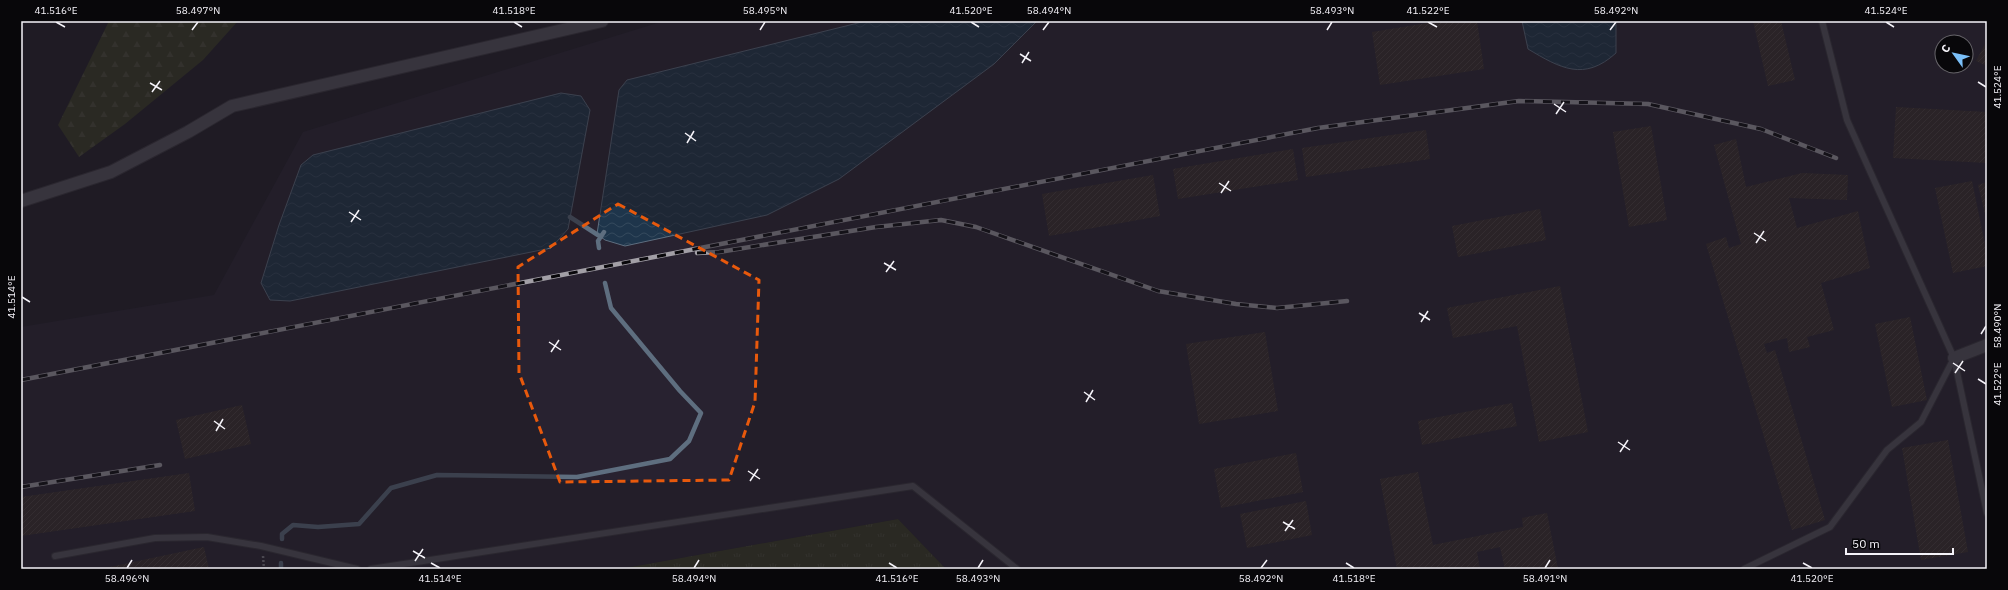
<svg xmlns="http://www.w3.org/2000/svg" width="2008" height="590" viewBox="0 0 2008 590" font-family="'IBM Plex Sans',sans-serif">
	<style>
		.built { fill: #282230; fill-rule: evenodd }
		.grass { fill: url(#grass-tufts) }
		.forest { fill: url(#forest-firs) }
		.water { fill: url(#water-waves); stroke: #5e6e7f }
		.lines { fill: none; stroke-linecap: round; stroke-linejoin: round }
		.stream { stroke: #5e6e7f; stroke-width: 4.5 }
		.building { fill: url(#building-hatch) }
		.service-casing { stroke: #38353c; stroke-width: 8 }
		.minor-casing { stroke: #38353c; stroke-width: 14 }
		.path { stroke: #827f87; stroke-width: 2.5; stroke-dasharray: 2 2; stroke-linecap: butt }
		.service { stroke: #56525c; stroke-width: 6 }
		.minor { stroke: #56525c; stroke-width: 12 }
		.rail-casing { stroke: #a29fa6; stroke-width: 4.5 }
		.rail { stroke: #08070a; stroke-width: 3; stroke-dasharray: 9; stroke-linecap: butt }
		.marked { fill: none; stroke: #e8590c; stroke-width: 3; stroke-dasharray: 8 5; stroke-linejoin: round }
		.ticks { fill: none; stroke: #f5f3f9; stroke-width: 1.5 }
		.neatline { fill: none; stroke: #f5f3f9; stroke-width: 1.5 }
		.ticks-label { font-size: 10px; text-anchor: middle; fill: #f5f3f9 }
	</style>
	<defs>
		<pattern id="grass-tufts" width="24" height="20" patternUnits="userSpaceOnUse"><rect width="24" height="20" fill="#383a22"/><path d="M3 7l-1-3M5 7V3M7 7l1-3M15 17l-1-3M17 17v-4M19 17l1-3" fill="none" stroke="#4c4d38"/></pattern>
		<pattern id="forest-firs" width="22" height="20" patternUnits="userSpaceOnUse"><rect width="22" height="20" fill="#383a22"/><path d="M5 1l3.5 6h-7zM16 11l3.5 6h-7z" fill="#4c4d38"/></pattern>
		<pattern id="water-waves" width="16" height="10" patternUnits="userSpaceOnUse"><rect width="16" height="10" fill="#1e354b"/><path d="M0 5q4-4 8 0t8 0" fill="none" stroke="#34495d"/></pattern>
		<pattern id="building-hatch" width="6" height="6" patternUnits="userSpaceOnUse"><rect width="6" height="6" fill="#392e2a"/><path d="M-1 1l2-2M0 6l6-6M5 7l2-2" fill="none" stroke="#4c423f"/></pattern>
	</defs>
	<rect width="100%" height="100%" fill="#1f1b24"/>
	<!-- built -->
	<path class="built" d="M 664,21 L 1987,21 L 1987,569 L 946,569 L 898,519 L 620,569 L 21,569 L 21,327 L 214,295 L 303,132 ZM 1942,42 L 1966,42 L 1966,66 L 1942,66 Z"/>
	<!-- grass -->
	<path class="grass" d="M 898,519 L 946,569 L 620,569 Z"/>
	<!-- forest -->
	<path class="forest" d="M 109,21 L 238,21 L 203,60 L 125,124 L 79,157 L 58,125 Z"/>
	<!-- water -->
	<path class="water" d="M 866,21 L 1037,21 L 994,64 L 839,179 L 767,215 L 625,246 L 605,240 L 597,234 L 619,90 L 627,80 Z
		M 1522,21 L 1616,21 L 1616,53 C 1584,82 1560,68 1528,49 Z
		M 561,93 L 581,96 L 590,110 L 568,229 L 551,248 L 290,301 L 270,300 L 261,283 L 279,225 L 301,165 L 313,155 Z"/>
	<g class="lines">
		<!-- stream -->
		<path class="stream" d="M 570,217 L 601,237
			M 599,248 L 598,241 L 604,232
			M 282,539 L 282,534 L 293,525 L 318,527 L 359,524 L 391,488 L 437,475 L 577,477 L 670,459 L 689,441 L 701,413 L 680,391 L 611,308 L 605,283
			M 281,569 L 281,563"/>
	</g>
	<!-- building -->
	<path class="building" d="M 1440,21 L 1477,21 L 1484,69 L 1380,85 L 1372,32 Z
		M 1753,21 L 1781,21 L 1795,80 L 1768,86 Z
		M 1987,40 L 1987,66 L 1976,61 Z
		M 1896,107 L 1987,112 L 1987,163 L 1893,158 Z
		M 1651,126 L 1667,220 L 1629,227 L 1613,132 Z
		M 1426,130 L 1430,159 L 1306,177 L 1302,148 Z
		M 1736,139 L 1746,187 L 1802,173 L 1848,175 L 1847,200 L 1789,198 L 1797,228 L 1858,211 L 1870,268 L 1821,283 L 1834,330 L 1807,337 L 1810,347 L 1789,352 L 1787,338 L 1764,344 L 1767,353 L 1775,350 L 1825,520 L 1792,530 L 1706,244 L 1726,237 L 1729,248 L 1741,244 L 1714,145 Z
		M 1293,149 L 1298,180 L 1178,199 L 1173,169 Z
		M 1153,175 L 1160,216 L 1049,236 L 1042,194 Z
		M 1972,181 L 1987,254 L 1987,266 L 1953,273 L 1935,188 Z
		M 1987,182 L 1987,218 L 1986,218 L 1978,185 Z
		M 1540,209 L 1546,240 L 1458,257 L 1452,226 Z
		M 1560,286 L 1588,432 L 1539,442 L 1517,326 L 1453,338 L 1447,308 Z
		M 1910,317 L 1927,400 L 1892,407 L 1875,324 Z
		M 1265,332 L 1278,411 L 1199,424 L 1186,344 Z
		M 1512,403 L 1517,426 L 1422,445 L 1418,421 Z
		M 242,405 L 251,444 L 185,459 L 176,420 Z
		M 1948,440 L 1968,552 L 1921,560 L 1902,448 Z
		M 1296,453 L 1303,492 L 1221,508 L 1214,469 Z
		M 1418,472 L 1433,545 L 1523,527 L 1522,518 L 1547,513 L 1558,569 L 1505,569 L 1500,547 L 1477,552 L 1480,569 L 1397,569 L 1380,479 Z
		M 189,473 L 195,511 L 21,536 L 21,497 Z
		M 1306,501 L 1312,535 L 1247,548 L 1240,514 Z
		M 204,547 L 209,569 L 105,569 L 105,568 Z"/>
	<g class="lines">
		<defs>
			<path id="service" d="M 1822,21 L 1847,120 L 1954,358 L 1987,513
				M 55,556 L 155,538 L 207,537 L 261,546 L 357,569
				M 371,569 L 913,486 L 1017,569
				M 1744,569 L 1830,527 L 1887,450 L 1921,422 L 1954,358"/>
			<path id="minor" d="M 21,201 L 111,172 L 188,132 L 232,106 L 602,21
				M 1954,358 L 1987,345"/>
		</defs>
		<!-- service casing -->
		<use href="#service" class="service-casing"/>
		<!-- minor casing -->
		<use href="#minor" class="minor-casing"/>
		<!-- path -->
		<path class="path" d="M 263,556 L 264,569"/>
		<!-- service -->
		<use href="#service" class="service"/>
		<!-- minor -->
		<use href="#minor" class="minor"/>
		<defs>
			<path id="rail" d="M 697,253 L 719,252 L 876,227 L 941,220 L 976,227 L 1158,291 L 1236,304 L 1277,308 L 1347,301
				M 21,380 L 1318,128 L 1519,101 L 1648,104 L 1761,129 L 1836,158
				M 21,487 L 160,465"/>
		</defs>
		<!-- rail casing -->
		<use href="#rail" class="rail-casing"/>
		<!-- rail -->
		<use href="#rail" class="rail"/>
	</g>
	<!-- marked area -->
	<path d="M0 0H2008V590H0ZM 618,204 L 759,280 L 755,402 L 729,480 L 560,482 L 519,373 L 518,267 Z" fill="#1f1b24" fill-opacity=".55" fill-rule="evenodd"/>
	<path class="marked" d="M 618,204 L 759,280 L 755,402 L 729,480 L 560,482 L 519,373 L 518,267 Z"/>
	<!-- ticks -->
	<path class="ticks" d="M 56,22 L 65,27M 514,22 L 522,27M 971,22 L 979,27M 1428,22 L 1437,27M 1886,22 L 1894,27M 192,30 L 198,22M 760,30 L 765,22M 1043,30 L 1049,22M 1327,30 L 1332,22M 1610,30 L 1616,22M 1020,54 L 1031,61M 1022,63 L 1029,52M 1978,82 L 1986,87M 150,83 L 162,90M 152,92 L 160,81M 1554,104 L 1566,112M 1556,114 L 1564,102M 685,133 L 696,141M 687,143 L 694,131M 1219,183 L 1231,191M 1221,193 L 1229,181M 349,212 L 361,220M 351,222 L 359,210M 1754,233 L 1766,241M 1756,243 L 1764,231M 884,263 L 896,270M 886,272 L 894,261M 22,297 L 30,302M 1419,313 L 1430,320M 1421,322 L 1428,311M 1981,334 L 1986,326M 549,342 L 561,350M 551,352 L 559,340M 1953,363 L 1965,371M 1955,373 L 1963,361M 1978,379 L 1986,384M 1084,392 L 1095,400M 1086,402 L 1093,390M 214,421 L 225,429M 216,431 L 223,419M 1618,442 L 1630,450M 1620,452 L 1628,440M 748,471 L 760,479M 750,481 L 758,469M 1283,522 L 1295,529M 1285,531 L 1293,520M 413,551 L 425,558M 415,561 L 423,549M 431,563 L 440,568M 889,563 L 897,568M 1346,563 L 1354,568M 1803,563 L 1812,568M 127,568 L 132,560M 694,568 L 699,560M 978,568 L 983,560M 1261,568 L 1267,560M 1545,568 L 1550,560"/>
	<!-- border -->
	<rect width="2008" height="590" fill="none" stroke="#08070a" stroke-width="44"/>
	<!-- north arrow -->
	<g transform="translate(1954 54) rotate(303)"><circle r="19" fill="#08070a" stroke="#67656a"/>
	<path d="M0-3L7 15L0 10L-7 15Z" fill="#7abff8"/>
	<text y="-6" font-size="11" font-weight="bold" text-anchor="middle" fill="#f5f3f9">С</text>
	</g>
	<!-- scale -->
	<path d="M1846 548v6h107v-6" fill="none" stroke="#f5f3f9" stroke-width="2"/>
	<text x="1852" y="548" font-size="12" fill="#f5f3f9" stroke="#08070a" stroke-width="3" paint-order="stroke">50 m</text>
	<rect x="22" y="22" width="1964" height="546" class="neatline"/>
	<g class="ticks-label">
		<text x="56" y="14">41.516°E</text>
		<text x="198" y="14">58.497°N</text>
		<text x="514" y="14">41.518°E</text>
		<text x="765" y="14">58.495°N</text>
		<text x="971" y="14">41.520°E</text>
		<text x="1049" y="14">58.494°N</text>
		<text x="1332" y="14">58.493°N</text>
		<text x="1428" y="14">41.522°E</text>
		<text x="1616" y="14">58.492°N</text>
		<text x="1886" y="14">41.524°E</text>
		<text transform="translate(1997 87) rotate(-90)" y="4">41.524°E</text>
		<text transform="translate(11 297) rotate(-90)" y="4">41.514°E</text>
		<text transform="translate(1997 326) rotate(-90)" y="4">58.490°N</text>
		<text transform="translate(1997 384) rotate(-90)" y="4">41.522°E</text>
		<text x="127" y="582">58.496°N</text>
		<text x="440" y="582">41.514°E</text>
		<text x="694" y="582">58.494°N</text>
		<text x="897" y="582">41.516°E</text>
		<text x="978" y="582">58.493°N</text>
		<text x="1261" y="582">58.492°N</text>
		<text x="1354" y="582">41.518°E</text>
		<text x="1545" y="582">58.491°N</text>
		<text x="1812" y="582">41.520°E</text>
	</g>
</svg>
